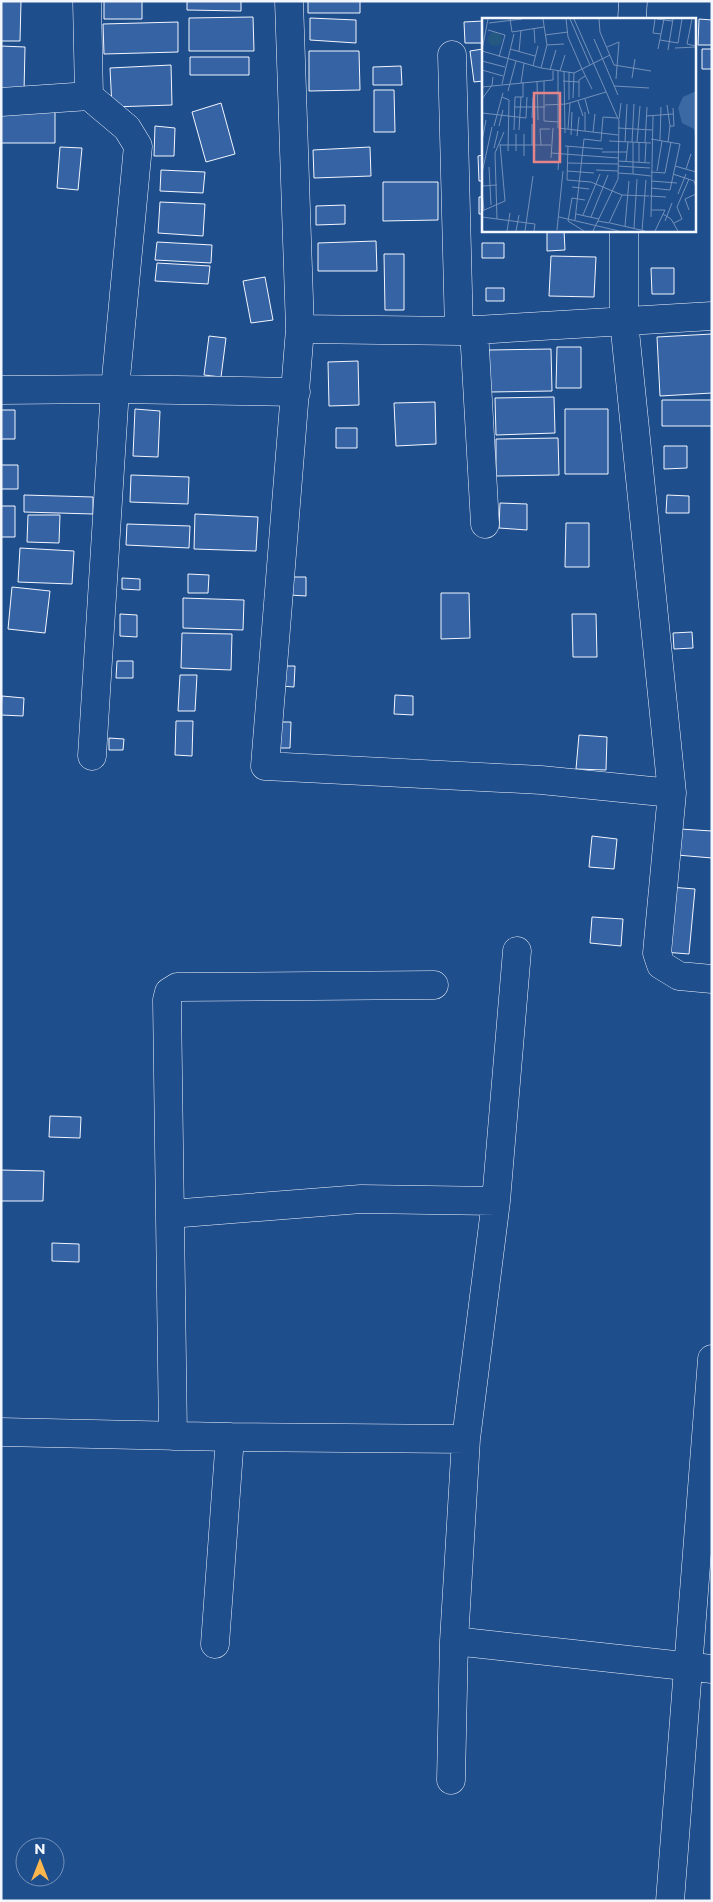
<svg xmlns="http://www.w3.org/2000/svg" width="713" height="1902" viewBox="0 0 713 1902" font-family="Montserrat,sans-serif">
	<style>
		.building { fill: #3563a3; stroke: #f2f6ff }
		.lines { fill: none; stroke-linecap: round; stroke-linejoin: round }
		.street-casing { stroke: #f2f6ff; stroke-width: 29 }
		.street { stroke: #1f4e8c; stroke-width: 28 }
		.inset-road { fill: none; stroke: #7391ba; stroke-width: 1 }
		.view { fill: #e38589; fill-opacity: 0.15; stroke: #e38589; stroke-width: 2.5 }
		.inset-edge { fill: none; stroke: #f2f6ff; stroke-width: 2.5 }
	</style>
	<rect width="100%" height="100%" fill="#1f4e8c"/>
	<!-- building -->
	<path class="building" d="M 1,1 L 21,1 L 20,41 L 1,41 Z
		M 104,1 L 142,1 L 142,19 L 104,19 Z
		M 187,1 L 241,1 L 241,11 L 187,10 Z
		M 308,1 L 360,1 L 360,13 L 308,13 Z
		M 253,17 L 254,51 L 189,51 L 189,18 Z
		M 310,18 L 356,20 L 356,43 L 310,40 Z
		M 699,19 L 712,20 L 712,45 L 698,45 Z
		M 483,21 L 483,43 L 465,43 L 464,22 Z
		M 178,22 L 178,52 L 104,54 L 103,24 Z
		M 1,46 L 25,47 L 24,92 L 1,92 Z
		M 483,49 L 483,81 L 474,82 L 470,51 Z
		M 702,49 L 712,49 L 712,69 L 702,69 Z
		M 309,51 L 359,51 L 360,90 L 309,91 Z
		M 190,57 L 249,57 L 249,75 L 190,75 Z
		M 171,65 L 172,105 L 112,107 L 110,68 Z
		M 401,66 L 402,85 L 373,85 L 373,67 Z
		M 374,90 L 394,90 L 395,132 L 374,132 Z
		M 221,103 L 235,154 L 206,162 L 192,112 Z
		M 1,108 L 55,109 L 55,143 L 1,143 Z
		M 155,126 L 175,128 L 174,156 L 154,156 Z
		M 60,147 L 82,148 L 78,190 L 57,188 Z
		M 370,147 L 371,176 L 314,178 L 313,150 Z
		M 483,155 L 483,181 L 479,181 L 478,156 Z
		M 161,170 L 205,172 L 203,193 L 160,191 Z
		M 383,182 L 438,182 L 438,220 L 383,221 Z
		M 479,197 L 483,197 L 483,214 L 479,214 Z
		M 160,202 L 205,204 L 203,236 L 158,233 Z
		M 345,205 L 345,224 L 316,225 L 316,206 Z
		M 547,230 L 564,230 L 565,250 L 547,251 Z
		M 376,241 L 377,271 L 318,271 L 318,243 Z
		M 157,242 L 212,245 L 211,263 L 155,260 Z
		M 482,243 L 504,243 L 504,258 L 482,258 Z
		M 384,254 L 404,254 L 404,310 L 385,310 Z
		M 551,256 L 596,257 L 594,297 L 549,296 Z
		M 157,263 L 210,266 L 208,284 L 155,281 Z
		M 651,268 L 674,268 L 674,294 L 652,294 Z
		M 265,277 L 273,320 L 251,323 L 243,281 Z
		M 486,288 L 504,288 L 504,301 L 486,301 Z
		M 712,334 L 712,393 L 660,396 L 657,337 Z
		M 209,336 L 226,338 L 221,377 L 204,375 Z
		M 557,347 L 581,347 L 581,388 L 556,388 Z
		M 551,349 L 552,391 L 490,392 L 489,350 Z
		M 358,361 L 359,405 L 329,406 L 328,362 Z
		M 554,397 L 555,433 L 496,435 L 495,398 Z
		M 662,400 L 712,400 L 712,426 L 662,426 Z
		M 435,402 L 436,444 L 396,446 L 394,403 Z
		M 135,409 L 160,411 L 158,457 L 133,456 Z
		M 565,409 L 608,409 L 608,474 L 565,474 Z
		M 1,410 L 15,410 L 15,439 L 1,439 Z
		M 336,428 L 357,428 L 357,448 L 336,448 Z
		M 558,438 L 559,475 L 496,476 L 496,439 Z
		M 664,446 L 687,446 L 687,468 L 664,469 Z
		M 1,465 L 18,465 L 18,489 L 1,489 Z
		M 131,475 L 189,477 L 188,504 L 130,502 Z
		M 24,495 L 93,497 L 93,514 L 24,512 Z
		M 667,495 L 689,496 L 689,513 L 666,513 Z
		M 500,503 L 527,504 L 527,530 L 499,528 Z
		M 1,506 L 15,506 L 15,537 L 1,537 Z
		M 195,514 L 258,517 L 256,551 L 194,549 Z
		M 28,515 L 60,515 L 59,543 L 27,542 Z
		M 566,523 L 589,523 L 589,567 L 565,567 Z
		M 127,524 L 190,526 L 189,548 L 126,545 Z
		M 20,548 L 74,551 L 72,584 L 18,582 Z
		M 188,574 L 209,575 L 208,593 L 188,593 Z
		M 290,577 L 306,577 L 306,596 L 290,595 Z
		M 122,578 L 140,579 L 140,590 L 122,589 Z
		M 12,587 L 50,591 L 45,633 L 8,629 Z
		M 441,593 L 469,593 L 470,638 L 441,639 Z
		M 183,598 L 244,600 L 243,630 L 183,628 Z
		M 120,614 L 137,615 L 137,637 L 120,636 Z
		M 572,614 L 596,614 L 597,657 L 573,657 Z
		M 692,632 L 693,648 L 674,649 L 673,633 Z
		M 182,633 L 232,634 L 231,670 L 181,668 Z
		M 117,661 L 133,661 L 133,678 L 116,678 Z
		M 281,666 L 295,666 L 294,687 L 281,686 Z
		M 180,675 L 197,675 L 195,711 L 178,711 Z
		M 395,695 L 413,696 L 413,715 L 394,714 Z
		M 2,696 L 24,698 L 23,716 L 1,715 Z
		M 176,721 L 193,721 L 192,756 L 175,755 Z
		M 274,722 L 291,722 L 290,748 L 273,748 Z
		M 579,735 L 607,737 L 606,770 L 576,769 Z
		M 109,738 L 124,739 L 123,750 L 109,750 Z
		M 680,829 L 712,831 L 712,858 L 677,855 Z
		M 592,836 L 617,839 L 614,869 L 589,867 Z
		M 670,887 L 695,889 L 689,954 L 664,952 Z
		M 592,917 L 623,919 L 621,946 L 590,943 Z
		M 50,1116 L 81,1117 L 80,1138 L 49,1137 Z
		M 1,1170 L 44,1171 L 43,1201 L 1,1201 Z
		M 52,1243 L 79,1244 L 79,1262 L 52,1261 Z"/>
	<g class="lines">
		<defs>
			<path id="street" d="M 87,1 L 89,96 L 127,128 L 138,146 L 115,389 L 92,756
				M 289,1 L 300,329 L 265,766 L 541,780 L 672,793
				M 632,19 L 633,1
				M 452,55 L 459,331
				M 1,102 L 89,96
				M 624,230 L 624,321 L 672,793 L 657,953 L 661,965 L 679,976 L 712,979
				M 300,329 L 459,331 L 712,316
				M 474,330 L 485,524
				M 1,390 L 115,389 L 296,392
				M 170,1214 L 361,1199 L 496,1201
				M 1,1432 L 230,1437 L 466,1439
				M 173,1436 L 167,1000 L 169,992 L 177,987 L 434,985
				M 454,1641 L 712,1669
				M 215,1644 L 230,1437
				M 451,1780 L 454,1641 L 466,1439 L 496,1201 L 517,951
				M 670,1901 L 712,1359"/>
		</defs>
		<!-- street casing -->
		<use href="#street" class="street-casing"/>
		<!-- street -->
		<use href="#street" class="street"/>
	</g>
	<!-- overview -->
	<g transform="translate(482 18)">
		<rect width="214" height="214" fill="#1f4e8c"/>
		<path d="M6 21a7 7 0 1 1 14 0a7 7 0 1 1-14 0Z" fill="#245a82"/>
		<path d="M 214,73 L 214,126 L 212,111 L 200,105 L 196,90 L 201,79 Z" fill="#3b69a3"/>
		<path class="inset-road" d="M 28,1 L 30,14 L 62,9M 61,1 L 65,27 L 82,26M 84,1 L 86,19 L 100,51M 88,1 L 108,47M 92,1 L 137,103 L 136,161 L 111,213M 117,1 L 118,14 L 132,47 L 169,53M 173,1 L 171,15 L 179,16M 175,1 L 190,3M 210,1 L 205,26 L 214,28M 7,5 L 40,1M 52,10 L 53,25M 6,12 L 23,17 L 17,39M 63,17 L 86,14M 112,21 L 136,77M 178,22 L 196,25 L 200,1M 125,29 L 137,24 L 134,61M 193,30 L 214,29M 28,31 L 53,38M 176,31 L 182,1M 0,32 L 6,1M 186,32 L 191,1M 0,33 L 59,50 L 92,55 L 128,37M 37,34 L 39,12M 0,43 L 23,49M 51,48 L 56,28M 59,50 L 65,27M 100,51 L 110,71M 0,52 L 21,58M 68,52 L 74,32M 76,53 L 76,110 L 136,117M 78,53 L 83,37M 82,54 L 83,115M 150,60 L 153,41M 55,63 L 56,102M 62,63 L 62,103 L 77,104M 81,63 L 97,64M 39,65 L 42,45M 20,66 L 32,16M 132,68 L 167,70M 0,69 L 71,62 L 71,53M 26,73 L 34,43M 20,79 L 27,82 L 26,133M 97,79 L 97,62 L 103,58M 91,80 L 92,55M 0,81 L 10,67 L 11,59M 103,81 L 107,96M 87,82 L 87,54M 96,83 L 101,98M 63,87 L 84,86 L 124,74M 185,87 L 188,108M 32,89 L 63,89M 0,95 L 44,100 L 45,79M 164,98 L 191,96M 50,100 L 51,79M 137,101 L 139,85M 12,108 L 21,75M 17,108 L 21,92M 136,110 L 170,112M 86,111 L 88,85M 32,112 L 33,79 L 41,79 L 41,64M 37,112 L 39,79M 103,113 L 103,94M 111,114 L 113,96M 42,116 L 42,138M 89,117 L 90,94M 95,118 L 97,99M 178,122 L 179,89M 0,123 L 4,102M 127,123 L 169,125M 143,124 L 145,86M 150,124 L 152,86M 151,124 L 151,149 L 168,150M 155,124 L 158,88M 186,124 L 188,108 L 192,108 L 191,90M 163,125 L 165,89M 18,127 L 69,127M 50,127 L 50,106M 59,127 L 58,111 L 68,111M 83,128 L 121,131M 86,128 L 85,162 L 109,164 L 140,177 L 167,178M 12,130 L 16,113M 34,133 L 34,116M 120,134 L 145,134M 69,135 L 136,140M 69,140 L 71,110M 136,143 L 168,145M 144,143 L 146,124M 157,144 L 157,124M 163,144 L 164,125M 85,145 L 136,146M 193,148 L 214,154M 7,149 L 9,187M 204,151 L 209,136M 76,152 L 78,121M 114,152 L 136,153M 85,153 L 112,155M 175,153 L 180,123M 169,154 L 183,155 L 189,124M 0,155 L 10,109M 136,155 L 151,156 L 151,149 L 136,148M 151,156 L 169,158M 191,156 L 212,163 L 214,170M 169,163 L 195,165M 0,168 L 15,167M 90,169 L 107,171M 169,170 L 188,172 L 198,126 L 169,121M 0,173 L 2,192M 196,176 L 204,156M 168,178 L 184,179M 169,192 L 183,192 L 173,213M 207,192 L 203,181 L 214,176M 0,193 L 23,183 L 18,126M 94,196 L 117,201M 181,196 L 189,201 L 196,213M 101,197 L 118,156M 0,199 L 53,206 L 52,213M 77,199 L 137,213M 109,199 L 126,157M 169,199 L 171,98M 15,201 L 13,135 L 22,114M 93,202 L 102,121 L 119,123 L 121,99 L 135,100M 116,203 L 127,205 L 140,177M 183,203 L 190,185M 128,205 L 163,213M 192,205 L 200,201 L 195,189 L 207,161M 143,208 L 147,163M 152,210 L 155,161M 75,212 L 81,153M 25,213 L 28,195M 34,213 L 37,197M 43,213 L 51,158M 102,213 L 86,203 L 90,180 L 103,182M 160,213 L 164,162"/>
		<path class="view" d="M 52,75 L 78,75 L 78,144 L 52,144 Z"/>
		<rect width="214" height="214" class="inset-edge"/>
	</g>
	<!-- border -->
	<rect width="713" height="1902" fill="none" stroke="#f2f6ff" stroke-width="5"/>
	<!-- north arrow -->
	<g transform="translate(40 1862)"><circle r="24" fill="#1f4e8c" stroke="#7391ba"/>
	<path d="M0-4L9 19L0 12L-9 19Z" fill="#ffb74d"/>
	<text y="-8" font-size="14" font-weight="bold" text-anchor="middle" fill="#f2f6ff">N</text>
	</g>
</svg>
